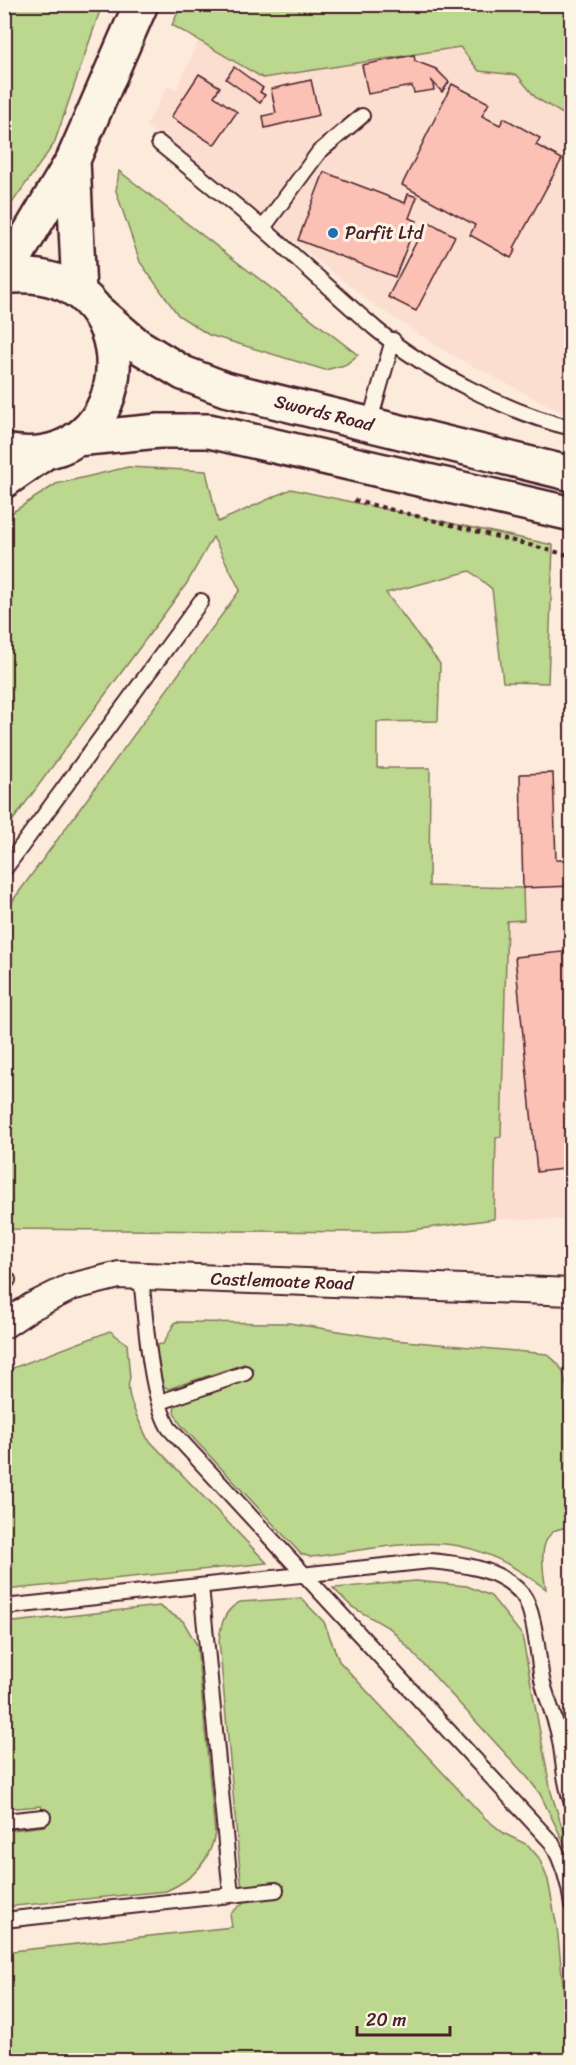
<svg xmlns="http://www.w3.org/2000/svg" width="576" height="2065" viewBox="0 0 576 2065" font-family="Sriracha,sans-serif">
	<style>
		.built { fill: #fcded0 }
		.green { fill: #bcd78e; stroke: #837b5c; stroke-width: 1.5 }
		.building { fill: #fbc1b5; stroke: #4a1f2b; stroke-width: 1.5 }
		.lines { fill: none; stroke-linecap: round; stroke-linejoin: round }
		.lane-casing { stroke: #4a1f2b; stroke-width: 18 }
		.street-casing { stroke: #4a1f2b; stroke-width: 30 }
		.secondary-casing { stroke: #4a1f2b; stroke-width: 38 }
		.path { stroke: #4a1f2b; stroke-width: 4; stroke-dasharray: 4.5 4.5; stroke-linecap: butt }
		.lane { stroke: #fcf5e5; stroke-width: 14 }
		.street { stroke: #fcf5e5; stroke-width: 26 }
		.secondary { stroke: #fcf5e5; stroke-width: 33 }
		.poi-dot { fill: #1f6fb2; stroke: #fcf5e5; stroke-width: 2 }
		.labels { text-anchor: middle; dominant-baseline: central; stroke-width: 6; stroke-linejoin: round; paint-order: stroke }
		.poi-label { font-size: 18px; fill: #4a1f2b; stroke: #fcf5e5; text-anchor: start }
		.street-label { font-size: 18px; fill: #4a1f2b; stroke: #fcf5e5 }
	</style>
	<rect width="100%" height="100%" fill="#fcebdb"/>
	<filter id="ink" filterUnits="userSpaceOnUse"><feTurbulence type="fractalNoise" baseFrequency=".0167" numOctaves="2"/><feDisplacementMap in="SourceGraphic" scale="12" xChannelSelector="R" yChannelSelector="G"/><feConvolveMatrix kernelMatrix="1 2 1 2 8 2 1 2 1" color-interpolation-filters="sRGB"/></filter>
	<g filter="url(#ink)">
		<!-- built -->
		<path class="built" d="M 198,41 L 263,78 L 460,47 L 479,71 L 517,75 L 536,98 L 571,119 L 572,299 L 568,323 L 572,399 L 567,415 L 446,352 L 370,302 L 146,126 L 167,86 L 176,90 Z
			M 571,887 L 571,1220 L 494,1219 L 496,1137 L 502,1137 L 507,920 L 523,888 Z"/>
		<!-- green -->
		<path class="green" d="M 5,4 L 102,5 L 54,144 L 5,213 Z
			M 182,4 L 571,5 L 571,119 L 536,98 L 517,75 L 479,71 L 460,47 L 263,78 L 172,25 Z
			M 119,171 L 358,355 L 345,365 L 325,370 L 209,335 L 178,315 L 140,262 L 116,191 Z
			M 128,467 L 206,471 L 218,522 L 291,489 L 553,545 L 548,683 L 503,682 L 492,589 L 470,571 L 386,593 L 440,664 L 438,721 L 377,722 L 377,768 L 430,768 L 429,886 L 523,888 L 524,920 L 507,921 L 501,1137 L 496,1138 L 494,1219 L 406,1231 L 367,1232 L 5,1229 L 5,911 L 240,590 L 213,537 L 187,583 L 5,831 L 5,517 L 56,484 Z
			M 175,1322 L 289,1323 L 394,1340 L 547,1354 C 554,1360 561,1365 564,1375 C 576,1422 571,1478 572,1527 C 566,1528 557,1528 553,1532 C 538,1543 543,1573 546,1589 C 516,1567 483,1547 445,1544 C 401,1541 354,1552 311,1557 L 301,1554 L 181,1425 L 174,1412 L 175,1404 L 249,1376 L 244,1364 L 168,1389 L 163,1385 L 155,1345 L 163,1344 Z
			M 110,1331 L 127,1344 L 130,1378 C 123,1393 141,1424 147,1438 L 267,1563 L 5,1590 L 5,1371 Z
			M 416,1581 L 467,1586 L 491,1596 L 522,1635 L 551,1792 L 561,1824 L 571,1845 L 571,1857 L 540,1794 L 528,1778 L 391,1629 L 352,1607 L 333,1588 Z
			M 301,1598 L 324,1622 L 339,1661 L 485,1818 L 505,1834 L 528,1845 L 539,1858 L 548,1880 L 557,1927 L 571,2060 L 5,2060 L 4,1952 L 232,1927 L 230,1914 L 243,1903 L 219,1640 C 221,1624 224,1610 240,1602 Z
			M 159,1606 L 183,1621 L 197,1645 L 215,1833 C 210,1862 192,1880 166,1891 L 5,1907 L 4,1831 L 44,1826 L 41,1806 L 16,1808 L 5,1804 L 5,1623 Z"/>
		<!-- building -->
		<path class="building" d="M 414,55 L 415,61 L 436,69 L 449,82 L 442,92 L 432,81 L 434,90 L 414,93 L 412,86 L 368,94 L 362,65 Z
			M 234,67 L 263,88 L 260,92 L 265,95 L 260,103 L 226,79 Z
			M 199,74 L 220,87 L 214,96 L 237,112 L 214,145 L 171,117 Z
			M 311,80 L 319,115 L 265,128 L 263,116 L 276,113 L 271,89 Z
			M 452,84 L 489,103 L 482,116 L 500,125 L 504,118 L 540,138 L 536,145 L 562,159 L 514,248 L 516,249 L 511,258 L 470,235 L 475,225 L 402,185 Z
			M 324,172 L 405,203 L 408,194 L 417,197 L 409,218 L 417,221 L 395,277 L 298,240 Z
			M 427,221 L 455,236 L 416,311 L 388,297 Z
			M 553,773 L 556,860 L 572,860 L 572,886 L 523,888 L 520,774 Z
			M 572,951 L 572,1168 L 537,1172 L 515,957 Z"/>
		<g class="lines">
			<defs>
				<path id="lane" d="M 159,143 C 194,172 230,200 265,230 C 303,263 339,298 377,330 C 427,371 509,413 572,428
					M 263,228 L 319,152 L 362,116
					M 369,424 L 393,340
					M 4,870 L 201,601
					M 141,1276 C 145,1315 150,1396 169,1428 L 552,1843 C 563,1863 569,1882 572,1905
					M 4,1281 L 8,1280
					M 160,1402 L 245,1373
					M 201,1586 L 231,1895
					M 4,1607 L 430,1561 C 462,1564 500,1568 522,1594 C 535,1610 538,1658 542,1679 C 546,1698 555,1716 559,1736 C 564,1758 563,1781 572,1803
					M 4,1821 L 43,1817
					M 4,1920 L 276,1890"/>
				<path id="street" d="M 4,1325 L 31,1307 L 71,1287 L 119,1275 L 572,1292"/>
				<path id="secondary" d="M 73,160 L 79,292
					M 4,276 L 73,160 L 141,4
					M 4,277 C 155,258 144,479 4,451
					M 96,310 L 137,345 L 183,373 L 225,389 L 572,474
					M 76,439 L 159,431 L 209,431 L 572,514
					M 4,481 L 44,453"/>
			</defs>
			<!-- lane casing -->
			<use href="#lane" class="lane-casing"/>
			<!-- street casing -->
			<use href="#street" class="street-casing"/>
			<!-- secondary casing -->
			<use href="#secondary" class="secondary-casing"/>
			<!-- path -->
			<path class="path" d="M 354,500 L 572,556"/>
			<!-- lane -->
			<use href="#lane" class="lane"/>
			<!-- street -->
			<use href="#street" class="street"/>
			<!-- secondary -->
			<use href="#secondary" class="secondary"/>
		</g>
	</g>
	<!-- markers -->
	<circle class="poi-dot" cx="333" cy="233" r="6"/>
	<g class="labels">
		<!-- poi labels -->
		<g class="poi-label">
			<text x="345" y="233">Parfit Ltd</text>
		</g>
		<!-- street labels -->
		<g class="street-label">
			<text transform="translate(324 413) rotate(14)">Swords Road</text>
			<text transform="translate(282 1281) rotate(2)">Castlemoate Road</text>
		</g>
	</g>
	<!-- margin -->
	<rect width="576" height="2065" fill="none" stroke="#fcf5e5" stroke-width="24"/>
	<rect x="12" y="12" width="552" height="2041" fill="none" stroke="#4a1f2b" stroke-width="2" filter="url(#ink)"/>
	<!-- scale -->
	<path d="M357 2026v9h93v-9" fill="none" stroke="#4a1f2b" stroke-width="3"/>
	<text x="366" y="2026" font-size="18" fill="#4a1f2b" stroke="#fcf5e5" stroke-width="4.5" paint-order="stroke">20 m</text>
</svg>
